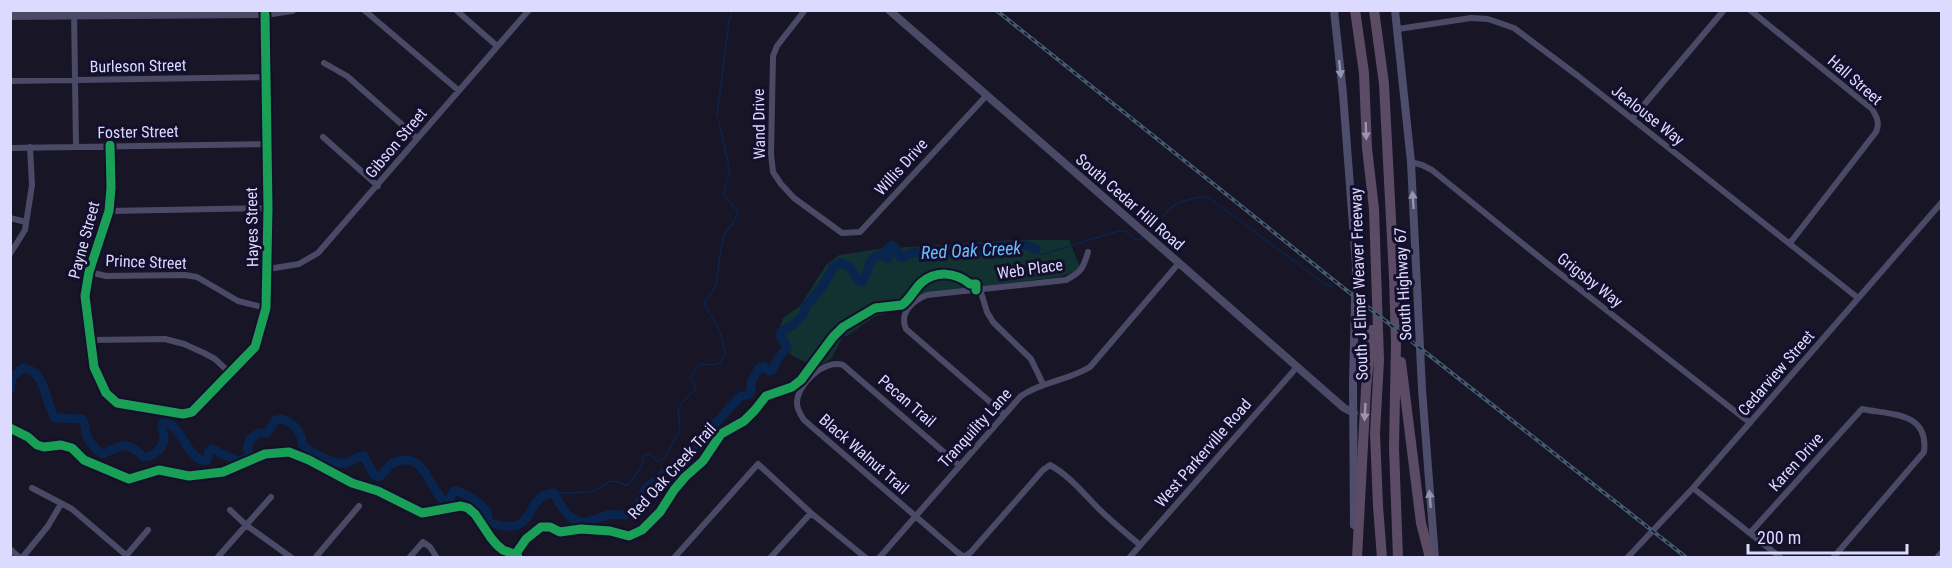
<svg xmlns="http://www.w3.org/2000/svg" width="1952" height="568" viewBox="0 0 1952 568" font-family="'Roboto Condensed',sans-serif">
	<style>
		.green { fill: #123232 }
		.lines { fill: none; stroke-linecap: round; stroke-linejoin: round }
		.stream { stroke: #09244d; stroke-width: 1.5 }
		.river { stroke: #09244d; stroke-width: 9 }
		.minor { stroke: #4a4a66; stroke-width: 6 }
		.tertiary { stroke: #4a4a66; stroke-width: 8 }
		.secondary { stroke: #4f4d6c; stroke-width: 8 }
		.motorway { stroke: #5c4b65; stroke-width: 10 }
		.rail-casing { stroke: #435b6e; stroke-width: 4 }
		.rail { stroke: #130f2c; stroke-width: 1.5; stroke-dasharray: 4.5; stroke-linecap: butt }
		.cycleway-casing { stroke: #130f2c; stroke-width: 13 }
		.cycleway { stroke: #1a9f57; stroke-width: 9 }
		.oneway { fill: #9694b6 }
		.oneway2 { fill: #9c92b2 }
		.labels { text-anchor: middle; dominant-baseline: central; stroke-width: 6; stroke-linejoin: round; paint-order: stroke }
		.street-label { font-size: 16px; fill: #dcdaff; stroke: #130f2c }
		.water-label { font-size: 18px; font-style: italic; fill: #68bfff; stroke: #130f2c }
	</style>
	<rect width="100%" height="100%" fill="#181526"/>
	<!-- green -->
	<path class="green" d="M 1014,240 L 1069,240 L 1080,267 L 1074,272 L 1059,277 L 925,293 L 915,298 L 905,308 L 874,317 L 847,336 L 843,336 L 831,359 L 817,367 L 794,357 L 780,345 L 777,334 L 783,318 L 800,306 L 826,265 L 839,255 L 879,249 Z"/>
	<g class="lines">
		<!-- stream -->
		<path class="stream" d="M 717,116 L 729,21 L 732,10
			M 1150,231 L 1169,209 L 1180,202 L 1200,197 L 1208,197 L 1325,284 L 1332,287
			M 1036,249 L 1040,254 L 1044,254 L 1118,231 L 1125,231 L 1136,240 L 1144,238
			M 553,493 C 565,492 580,494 592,491 C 610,486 604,475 627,486 L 641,468 L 644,455 L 650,454 L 656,460 L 660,461 L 665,457 L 679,432 L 680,426 L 678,410 L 683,401 L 696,389 L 695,383 L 690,379 L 695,370 L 702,364 L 713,365 L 720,363 L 725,353 L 720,332 L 704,303 L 716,286 L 721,248 L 725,234 L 734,222 L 738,212 L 723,194 L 730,171 L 719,122"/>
		<!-- river -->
		<path class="river" d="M 10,390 L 12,377 L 23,368 C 47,371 44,402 55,418 L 82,419 C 86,425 85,427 86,434 C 88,441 96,450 102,454 C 122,447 124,438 144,457 C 153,457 164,448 164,438 C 164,433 161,429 162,423 C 180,419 184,455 204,461 L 207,460 L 209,451 L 212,449 L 238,461 L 248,458 L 249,453 L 247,448 L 250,439 L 259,433 L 267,433 L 276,420 L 282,419 C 293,423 302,431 302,444 C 311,453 333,465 346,463 C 353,462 357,456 364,456 L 374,475 L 378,477 C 385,475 386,465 395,462 C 425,451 429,488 443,500 L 450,501 L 451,495 L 454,491 C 463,491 482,504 487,512 C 488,514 488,520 489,522 C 539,540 522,497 553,493 C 561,505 570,525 587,522 C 595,520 602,516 609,515 C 623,513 621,519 636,510 L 645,489 L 690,452 L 733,404 L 741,396 L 749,395 L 751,391 L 751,382 L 759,368 L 764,366 L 769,371 L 773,370 L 776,361 L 787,347 L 785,342 L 780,337 L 781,331 L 792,326 L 804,314 L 806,306 L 822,287 L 834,266 L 841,263 L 849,266 L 859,281 L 862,282 C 871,272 864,261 881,254 L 888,259 L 889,257 L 887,249 L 892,245 L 895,247 L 900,257 L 902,258 L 911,253 L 920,252 L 1025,245 L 1036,249"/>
		<!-- minor -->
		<path class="minor" d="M 74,10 L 76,146
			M 364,10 L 458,90
			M 456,10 L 497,46
			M 805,10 L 777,46 L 773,56 L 771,154 L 773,172 L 781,184 L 794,198 L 842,233 L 860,232 L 987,95
			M 1750,10 L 1872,109 C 1877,117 1880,123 1876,132 L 1790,243
			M 1398,29 L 1471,18 L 1488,19 L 1514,28 L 1578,76 L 1858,298
			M 324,63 L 347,76 L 417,138
			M 10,81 L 266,77
			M 1632,119 L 1724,10
			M 323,137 L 378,186
			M 110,145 L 111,188 L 109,211 L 89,272 L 85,296 L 94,367 L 106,393 L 117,403 L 183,414 L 192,412 L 255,347 L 266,308 L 268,208 L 265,14
			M 10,148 L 266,144
			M 1411,162 L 1422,165 L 1432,170 L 1549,265 L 1750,423
			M 109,211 L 268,208
			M 10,218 L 26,222
			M 10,254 L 25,230 L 32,185 L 30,147
			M 268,269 L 299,264 L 318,253 L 529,10
			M 89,272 L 106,276 L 185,275 L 197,277 L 238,301 L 266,308
			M 980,289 L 987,312 L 993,322 L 1031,359 L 1043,384
			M 91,340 L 165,339 L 184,344 L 204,353 L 215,359 L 230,373
			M 1004,414 L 906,329 C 899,313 912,301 927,295 L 1066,280 C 1081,272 1083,269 1088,252
			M 960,466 L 843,365 C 824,359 797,384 797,403 C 797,410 801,415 804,420 L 957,552 L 964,557 L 971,552 L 1043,470 L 1050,465 C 1070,476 1084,494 1100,510 C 1112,522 1126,533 1140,545
			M 32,488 L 72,509 L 127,556
			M 1693,488 L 1781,558
			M 230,510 L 246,525 L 292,558
			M 1750,533 L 1862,409 C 1890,415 1929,411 1924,452 L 1833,558
			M 10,549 L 20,558
			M 125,557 L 148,530
			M 22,558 L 48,526 L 61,504
			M 217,558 L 271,497
			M 315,558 L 359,506
			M 409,558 L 423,542 L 430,547 L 437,558
			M 674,558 L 758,464 L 811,513 L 866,558
			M 770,558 L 811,513
			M 879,558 L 1021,396 C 1043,381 1067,381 1090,367 L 1179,263
			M 1129,558 L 1297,367
			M 1627,558 L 1693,488 L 1942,202
			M 1937,558 L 1942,552"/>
		<!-- tertiary -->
		<path class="tertiary" d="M 889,10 L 1179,263 L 1344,408 L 1354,413
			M 10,16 L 265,14 L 292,10"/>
		<!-- secondary -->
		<path class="secondary" d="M 1334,10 L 1343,94 L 1356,265 L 1353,382 L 1354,525
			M 1395,10 L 1411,162 L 1422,389 L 1435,558"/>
		<!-- motorway -->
		<path class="motorway" d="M 1355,10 L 1364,73 L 1367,148 L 1374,209 L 1379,360 L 1375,433 L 1378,506 L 1382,558
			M 1374,10 L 1384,84 L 1394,277 L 1396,343 L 1394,448 L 1398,558
			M 1401,362 L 1421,523 L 1430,558
			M 1357,558 L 1366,389 L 1372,330"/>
		<defs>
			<path id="rail" d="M 996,10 L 1331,278 L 1687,558"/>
		</defs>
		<!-- rail casing -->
		<use href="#rail" class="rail-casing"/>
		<!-- rail -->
		<use href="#rail" class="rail"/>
		<defs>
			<path id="cycleway" d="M 110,145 L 111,188 L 109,211 L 89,272 L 85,296 L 94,367 L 106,393 L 117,403 L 183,414 L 192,412 L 255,347 L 266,308 L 268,208 L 265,14
				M 10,428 L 28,437 L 37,445 L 44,447 L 61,445 L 72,448 L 84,460 L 129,479 L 159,470 L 189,476 L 223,472 L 265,454 L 289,452 L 309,460 L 352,483 L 378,491 L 422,513 L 461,506 L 468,508 L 475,514 L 491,538 L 497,545 L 503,550 L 517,555
				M 518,558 L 517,552 L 526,539 L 541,527 L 550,527 L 560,532 L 581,529 L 610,531 L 629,536 L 642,530 L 660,512 L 674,490 L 685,477 L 703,461 L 721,434 L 744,421 L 755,410 L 766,396 L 792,387 L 801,380 L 833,337 L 843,327 L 875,308 L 902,305 C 910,299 914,290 921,283 C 936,270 955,272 970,284 L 976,284 L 976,290"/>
		</defs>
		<!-- cycleway casing -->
		<use href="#cycleway" class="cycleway-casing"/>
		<!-- cycleway -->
		<use href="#cycleway" class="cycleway"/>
	</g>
	<!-- one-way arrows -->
	<defs><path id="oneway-solid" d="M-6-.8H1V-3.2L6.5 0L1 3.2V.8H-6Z" transform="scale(1.5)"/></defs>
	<g class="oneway">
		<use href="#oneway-solid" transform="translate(1340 69) rotate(84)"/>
		<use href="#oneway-solid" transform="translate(1413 200) rotate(-94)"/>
		<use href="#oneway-solid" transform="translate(1430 499) rotate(-95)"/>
	</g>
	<g class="oneway2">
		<use href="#oneway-solid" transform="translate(1366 131) rotate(88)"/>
		<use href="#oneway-solid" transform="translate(1365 412) rotate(93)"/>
	</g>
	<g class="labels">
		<!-- street labels -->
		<g class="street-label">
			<text transform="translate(138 66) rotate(-1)">Burleson Street</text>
			<text transform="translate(1855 80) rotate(41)">Hall Street</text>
			<text transform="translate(1648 115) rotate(38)">Jealouse Way</text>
			<text transform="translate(759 124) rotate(-91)">Wand Drive</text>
			<text transform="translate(138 132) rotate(-1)">Foster Street</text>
			<text transform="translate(396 143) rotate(-50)">Gibson Street</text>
			<text transform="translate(901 167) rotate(-48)">Willis Drive</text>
			<text transform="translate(1130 202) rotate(41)">South Cedar Hill Road</text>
			<text transform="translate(252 227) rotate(-91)">Hayes Street</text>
			<text transform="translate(84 240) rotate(-75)">Payne Street</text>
			<text transform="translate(146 262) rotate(2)">Prince Street</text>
			<text transform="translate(1030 269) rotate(-8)">Web Place</text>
			<text transform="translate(1590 280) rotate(38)">Grigsby Way</text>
			<text transform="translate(1359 284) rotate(-92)">South J Elmer Weaver Freeway</text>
			<text transform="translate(1403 284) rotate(-93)">South Highway 67</text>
			<text transform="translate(1776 373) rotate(-49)">Cedarview Street</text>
			<text transform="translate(907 401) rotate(41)">Pecan Trail</text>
			<text transform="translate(975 428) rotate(-48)">Tranquility Lane</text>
			<text transform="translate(1203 453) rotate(-49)">West Parkerville Road</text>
			<text transform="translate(864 454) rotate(41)">Black Walnut Trail</text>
			<text transform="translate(1796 462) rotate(-48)">Karen Drive</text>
			<text transform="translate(672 471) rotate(-48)">Red Oak Creek Trail</text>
		</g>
		<!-- water labels -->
		<g class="water-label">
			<text transform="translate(971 250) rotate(-3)">Red Oak Creek</text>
		</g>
	</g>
	<!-- border -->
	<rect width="1952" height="568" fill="none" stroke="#dcdaff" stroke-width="24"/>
	<!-- scale -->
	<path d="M1748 544v9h159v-9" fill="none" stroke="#dcdaff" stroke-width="3"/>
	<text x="1757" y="544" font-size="18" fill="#dcdaff" stroke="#130f2c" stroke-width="4.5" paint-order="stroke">200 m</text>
</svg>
